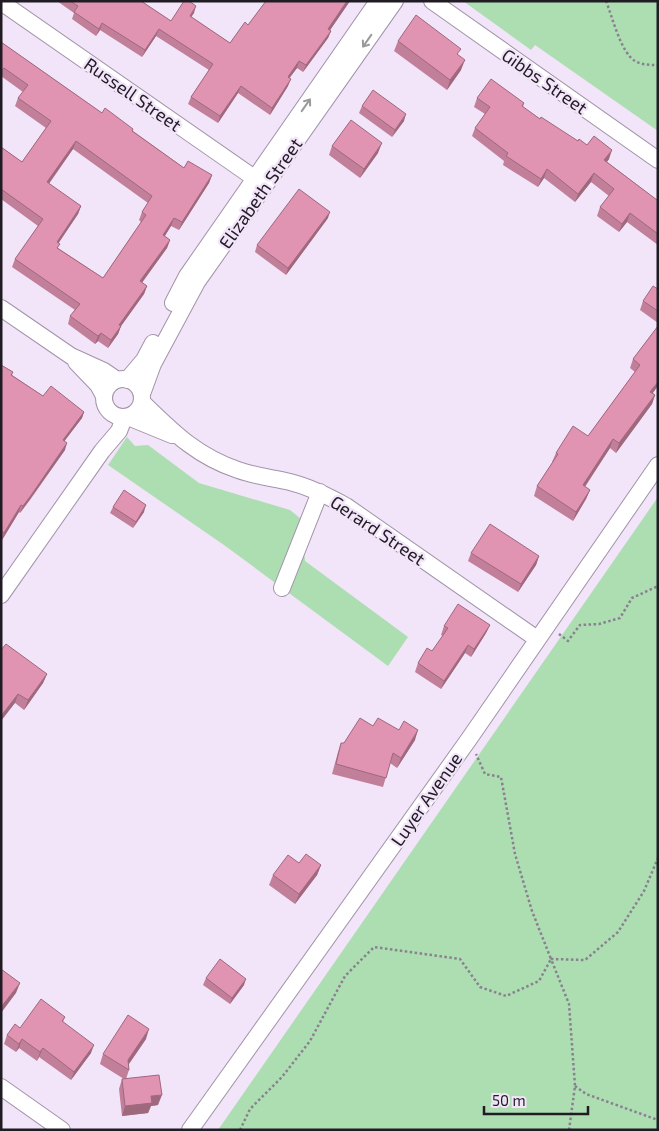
<svg xmlns="http://www.w3.org/2000/svg" width="659" height="1131" viewBox="0 0 659 1131" font-family="'Exo 2',sans-serif">
	<style>
		.green { fill: #acdeb2 }
		.lines { fill: none; stroke-linecap: round; stroke-linejoin: round }
		.minor-casing { stroke: #a194a8; stroke-width: 18 }
		.path { stroke: #8a808f; stroke-width: 2.5; stroke-dasharray: 2.5 2.5; stroke-linecap: butt }
		.minor { stroke: #fff; stroke-width: 16 }
		.wall { fill: #c27f99; fill-rule: evenodd }
		.shaded-wall { fill: #9e687d }
		.building { fill: #e194b2; stroke: #9e687d; fill-rule: evenodd }
		.oneway { stroke: #9b999c }
		.labels { text-anchor: middle; dominant-baseline: central; stroke-width: 4.5; stroke-linejoin: round; paint-order: stroke }
		.street-label { font-size: 18px; fill: #211c24; stroke: #f2e4f9 }
	</style>
	<rect width="100%" height="100%" fill="#f2e4f9"/>
	<!-- green -->
	<path class="green" d="M 463,1 L 658,1 L 658,131 L 535,45 L 531,50 Z
		M 127,437 L 135,446 L 148,445 L 199,483 L 290,510 L 301,519 L 305,561 L 408,637 L 388,666 L 224,545 L 108,465 Z
		M 658,497 L 658,1130 L 218,1130 Z"/>
	<g class="lines">
		<defs>
			<path id="minor" d="M 432,1 L 658,160
				M 1,2 L 263,184
				M 173,303 L 187,276 L 378,1
				M 1,308 L 71,356 L 104,371 L 117,380
				M 76,362 L 98,385 L 104,396
				M104 398a19 19 0 1 1 38 0a19 19 0 1 1-38 0Z
				M 127,380 L 144,360 L 153,343
				M 142,394 L 153,364 L 197,282 L 395,1
				M 142,402 C 172,431 196,456 238,470 C 255,476 273,478 290,482 C 310,487 328,496 346,506 L 537,639
				M 128,417 L 172,435
				M 282,588 L 320,492
				M 1,595 L 102,451 L 119,431 L 124,418
				M 1,1087 L 62,1130
				M 190,1130 L 469,739 L 658,465"/>
		</defs>
		<!-- minor casing -->
		<use href="#minor" class="minor-casing"/>
		<!-- path -->
		<path class="path" d="M 606,1 C 612,16 621,53 635,61 C 642,65 650,65 658,65
			M 559,634 L 568,641 L 580,625 L 599,624 L 620,618 L 632,598 L 656,587 L 658,587
			M 575,1086 L 586,1094 L 658,1120
			M 240,1130 L 250,1109 L 282,1077 L 310,1041 L 345,976 L 374,947 L 460,959 L 480,987 L 506,996 L 539,981 L 551,959 L 532,911 L 515,854 L 501,777 L 485,774 L 476,754
			M 569,1130 L 575,1086 L 569,1004 L 551,959 L 585,960 L 618,932 L 644,891 L 658,858"/>
		<!-- minor -->
		<use href="#minor" class="minor"/>
	</g>
	<!-- wall -->
	<path class="wall" d="M 57,1 L 141,1 L 171,21 L 194,13 L 191,17 L 230,43 L 248,25 L 266,1 L 350,1 L 330,30 L 331,31 L 328,38 L 303,72 L 297,68 L 289,78 L 288,86 L 270,115 L 238,93 L 218,123 L 188,104 L 191,97 L 209,70 L 156,36 L 142,57 L 100,30 L 96,36 L 72,19 L 74,13 Z
		M 398,41 L 459,56 L 461,70 L 447,90 L 394,51 Z
		M 1,42 L 102,113 L 133,129 L 133,131 L 184,168 L 212,175 L 209,183 L 179,230 L 171,226 L 165,236 L 170,240 L 167,248 L 142,283 L 147,286 L 144,294 L 121,326 L 118,334 L 108,348 L 98,341 L 95,344 L 68,324 L 70,316 L 75,310 L 12,267 L 15,259 L 38,226 L 1,199 L 1,147 L 22,162 L 46,128 L 15,106 L 18,98 L 23,92 L 1,76 ZM 73,149 L 148,203 L 142,212 L 139,220 L 141,222 L 103,278 L 58,248 L 58,243 L 78,214 L 81,206 L 49,184 Z
		M 477,98 L 524,103 L 523,107 L 540,119 L 578,141 L 587,145 L 609,159 L 607,162 L 657,200 L 658,199 L 658,245 L 627,222 L 619,232 L 597,216 L 600,207 L 609,196 L 591,182 L 575,202 L 544,178 L 538,187 L 503,165 L 504,161 L 472,136 L 475,128 L 485,114 L 474,107 Z
		M 362,106 L 404,121 L 392,137 L 359,113 Z
		M 332,146 L 378,153 L 360,178 L 329,155 Z
		M 328,218 L 286,275 L 255,252 L 257,245 Z
		M 658,289 L 658,323 L 640,310 L 643,301 Z
		M 658,326 L 653,393 L 655,395 L 652,404 L 616,453 L 610,448 L 585,487 L 590,490 L 586,499 L 573,521 L 534,496 L 537,486 L 553,462 L 552,462 L 556,453 L 588,436 L 635,372 L 630,368 L 633,359 Z
		M 1,365 L 13,372 L 12,375 L 43,396 L 84,412 L 82,418 L 64,441 L 65,450 L 30,500 L 20,513 L 19,512 L 2,540 L 1,539 Z
		M 113,507 L 144,512 L 133,528 L 110,513 Z
		M 471,553 L 539,556 L 536,565 L 518,592 L 468,561 Z
		M 490,625 L 486,633 L 471,657 L 465,653 L 441,689 L 415,672 L 418,663 L 432,651 L 443,636 L 441,635 L 444,626 Z
		M 1,650 L 47,674 L 43,683 L 24,710 L 15,703 Z
		M 373,726 L 399,730 L 415,740 L 397,768 L 390,763 L 383,787 L 332,774 L 338,752 L 341,743 L 344,743 Z
		M 299,863 L 321,865 L 317,875 L 295,904 L 269,885 L 273,875 Z
		M 206,978 L 244,985 L 230,1004 L 203,985 Z
		M 65,1017 L 63,1022 L 91,1053 L 71,1080 L 39,1057 L 37,1061 L 19,1048 L 16,1052 L 4,1044 L 7,1035 L 20,1028 Z
		M 146,1039 L 129,1064 L 129,1070 L 126,1079 L 158,1105 L 151,1106 L 148,1113 L 122,1116 L 119,1089 L 122,1079 L 124,1079 L 100,1064 L 103,1054 Z"/>
	<!-- shaded-wall -->
	<path class="shaded-wall" d="M 347,1 L 350,1 L 326,36 L 328,29 Z
		M 196,6 L 194,13 L 187,23 L 190,16 Z
		M 102,23 L 100,30 L 96,36 L 99,29 Z
		M 159,29 L 156,36 L 142,57 L 145,50 Z
		M 331,31 L 328,38 L 303,72 L 306,65 Z
		M 465,60 L 461,70 L 447,90 L 450,80 Z
		M 299,61 L 297,68 L 285,84 L 288,77 Z
		M 291,79 L 288,86 L 270,115 L 272,108 Z
		M 241,86 L 238,93 L 218,123 L 220,116 Z
		M 406,114 L 404,121 L 392,137 L 395,130 Z
		M 76,141 L 73,149 L 44,190 L 47,182 Z
		M 382,143 L 378,153 L 360,178 L 364,169 Z
		M 612,150 L 609,159 L 601,169 L 604,160 Z
		M 547,169 L 544,178 L 538,187 L 541,179 Z
		M 594,173 L 591,182 L 575,202 L 578,194 Z
		M 212,175 L 209,183 L 179,230 L 182,222 Z
		M 81,206 L 78,214 L 54,250 L 57,242 Z
		M 330,212 L 328,218 L 286,275 L 288,268 Z
		M 630,213 L 627,222 L 619,232 L 622,224 Z
		M 174,218 L 171,226 L 160,243 L 163,235 Z
		M 170,240 L 167,248 L 137,289 L 140,281 Z
		M 147,286 L 144,294 L 116,333 L 119,325 Z
		M 121,326 L 118,334 L 108,348 L 111,340 Z
		M 101,333 L 98,341 L 95,344 L 98,336 Z
		M 658,382 L 658,386 L 647,401 L 650,392 Z
		M 655,395 L 652,404 L 616,453 L 619,443 Z
		M 84,412 L 82,418 L 60,447 L 63,440 Z
		M 613,439 L 610,448 L 579,495 L 583,485 Z
		M 67,443 L 65,450 L 20,513 L 23,506 Z
		M 590,490 L 586,499 L 573,521 L 576,512 Z
		M 21,505 L 19,512 L 2,540 L 4,533 Z
		M 146,505 L 144,512 L 133,528 L 136,522 Z
		M 539,556 L 536,565 L 518,592 L 521,584 Z
		M 490,625 L 486,633 L 471,657 L 474,649 Z
		M 468,645 L 465,653 L 441,689 L 444,681 Z
		M 47,674 L 43,683 L 24,710 L 28,700 Z
		M 18,694 L 15,703 L 1,721 L 1,716 Z
		M 418,730 L 415,740 L 397,768 L 401,758 Z
		M 321,865 L 317,875 L 295,904 L 299,894 Z
		M 246,979 L 244,985 L 230,1004 L 232,998 Z
		M 20,983 L 16,993 L 1,1013 L 1,1007 Z
		M 149,1029 L 146,1039 L 126,1068 L 128,1060 Z
		M 22,1039 L 19,1048 L 16,1052 L 19,1044 Z
		M 94,1045 L 91,1053 L 71,1080 L 74,1072 Z
		M 43,1048 L 39,1057 L 37,1061 L 40,1052 Z
		M 162,1095 L 158,1105 L 151,1106 L 148,1113 L 122,1116 L 125,1106 L 151,1096 Z"/>
	<!-- building -->
	<path class="building" d="M 70,1 L 141,1 L 171,21 L 184,1 L 189,1 L 196,6 L 190,16 L 230,43 L 245,22 L 248,25 L 266,1 L 347,1 L 328,29 L 331,31 L 306,65 L 299,61 L 288,77 L 291,79 L 272,108 L 241,86 L 220,116 L 191,97 L 213,64 L 159,29 L 145,50 L 102,23 L 99,29 L 74,12 L 78,6 Z
		M 416,15 L 461,49 L 457,54 L 465,60 L 450,80 L 398,41 Z
		M 1,42 L 102,113 L 105,108 L 133,129 L 132,131 L 184,168 L 188,161 L 212,175 L 182,222 L 174,218 L 163,235 L 170,240 L 140,281 L 147,286 L 119,325 L 121,326 L 111,340 L 101,333 L 98,336 L 70,316 L 80,304 L 15,259 L 43,219 L 1,189 L 1,147 L 22,162 L 51,121 L 18,98 L 28,85 L 4,68 L 1,71 ZM 76,141 L 152,196 L 142,212 L 146,215 L 103,278 L 57,248 L 60,244 L 57,242 L 81,206 L 47,182 Z
		M 491,79 L 524,103 L 522,106 L 540,119 L 541,117 L 578,141 L 579,139 L 587,145 L 594,136 L 612,150 L 604,160 L 657,200 L 658,199 L 658,234 L 630,213 L 622,224 L 600,207 L 614,189 L 594,173 L 578,194 L 547,169 L 541,179 L 506,156 L 508,153 L 475,128 L 490,107 L 477,98 Z
		M 373,90 L 406,114 L 395,130 L 362,106 Z
		M 351,120 L 382,143 L 364,169 L 332,146 Z
		M 299,189 L 330,212 L 288,268 L 257,245 Z
		M 653,286 L 658,289 L 658,311 L 643,301 Z
		M 658,326 L 658,382 L 650,392 L 655,395 L 619,443 L 613,439 L 583,485 L 590,490 L 576,512 L 537,486 L 558,454 L 556,453 L 573,426 L 588,436 L 640,365 L 633,359 Z
		M 1,365 L 13,372 L 11,375 L 43,396 L 51,386 L 84,412 L 63,440 L 67,443 L 32,494 L 23,506 L 21,505 L 4,533 L 2,531 L 1,532 Z
		M 124,490 L 146,505 L 136,522 L 113,507 Z
		M 490,524 L 539,556 L 521,584 L 471,553 Z
		M 458,604 L 490,625 L 474,649 L 468,645 L 444,681 L 418,663 L 427,648 L 432,651 L 448,628 L 444,626 Z
		M 6,644 L 47,674 L 28,700 L 18,694 L 1,716 L 1,650 Z
		M 360,718 L 373,726 L 378,718 L 399,730 L 404,721 L 418,730 L 401,758 L 393,753 L 386,778 L 336,764 L 341,743 L 344,743 Z
		M 306,854 L 321,865 L 299,894 L 273,875 L 288,855 L 299,863 Z
		M 220,959 L 246,979 L 232,998 L 206,978 Z
		M 1,969 L 20,983 L 1,1007 Z
		M 41,999 L 65,1017 L 62,1021 L 94,1045 L 74,1072 L 43,1048 L 40,1052 L 22,1039 L 19,1044 L 7,1035 L 15,1024 L 20,1028 Z
		M 128,1015 L 149,1029 L 128,1060 L 129,1070 L 103,1054 Z
		M 159,1075 L 162,1095 L 151,1096 L 152,1103 L 125,1106 L 122,1079 Z"/>
	<!-- one-way arrows -->
	<defs><path id="oneway-shaft" d="M-6 0H5M1.5-3L5.5 0L1.5 3" fill="none" stroke-width="1.6" stroke-linecap="round" stroke-linejoin="round" transform="scale(1.25)"/></defs>
	<g class="oneway">
		<use href="#oneway-shaft" transform="translate(367 41) rotate(125)"/>
		<use href="#oneway-shaft" transform="translate(306 105) rotate(-55)"/>
	</g>
	<g class="labels">
		<!-- street labels -->
		<g class="street-label">
			<text transform="translate(545 81) rotate(35)">Gibbs Street</text>
			<text transform="translate(133 94) rotate(35)">Russell Street</text>
			<text transform="translate(260 193) rotate(-55)">Elizabeth Street</text>
			<text transform="translate(378 530) rotate(34)">Gerard Street</text>
			<text transform="translate(426 799) rotate(-55)">Luyer Avenue</text>
		</g>
	</g>
	<!-- border -->
	<rect width="659" height="1131" fill="none" stroke="#211c24" stroke-width="5"/>
	<!-- scale -->
	<path d="M484 1106v8h104v-8" fill="none" stroke="#211c24" stroke-width="2.5"/>
	<text x="492" y="1106" font-size="15" fill="#211c24" stroke="#f2e4f9" stroke-width="4" paint-order="stroke">50 m</text>
</svg>
